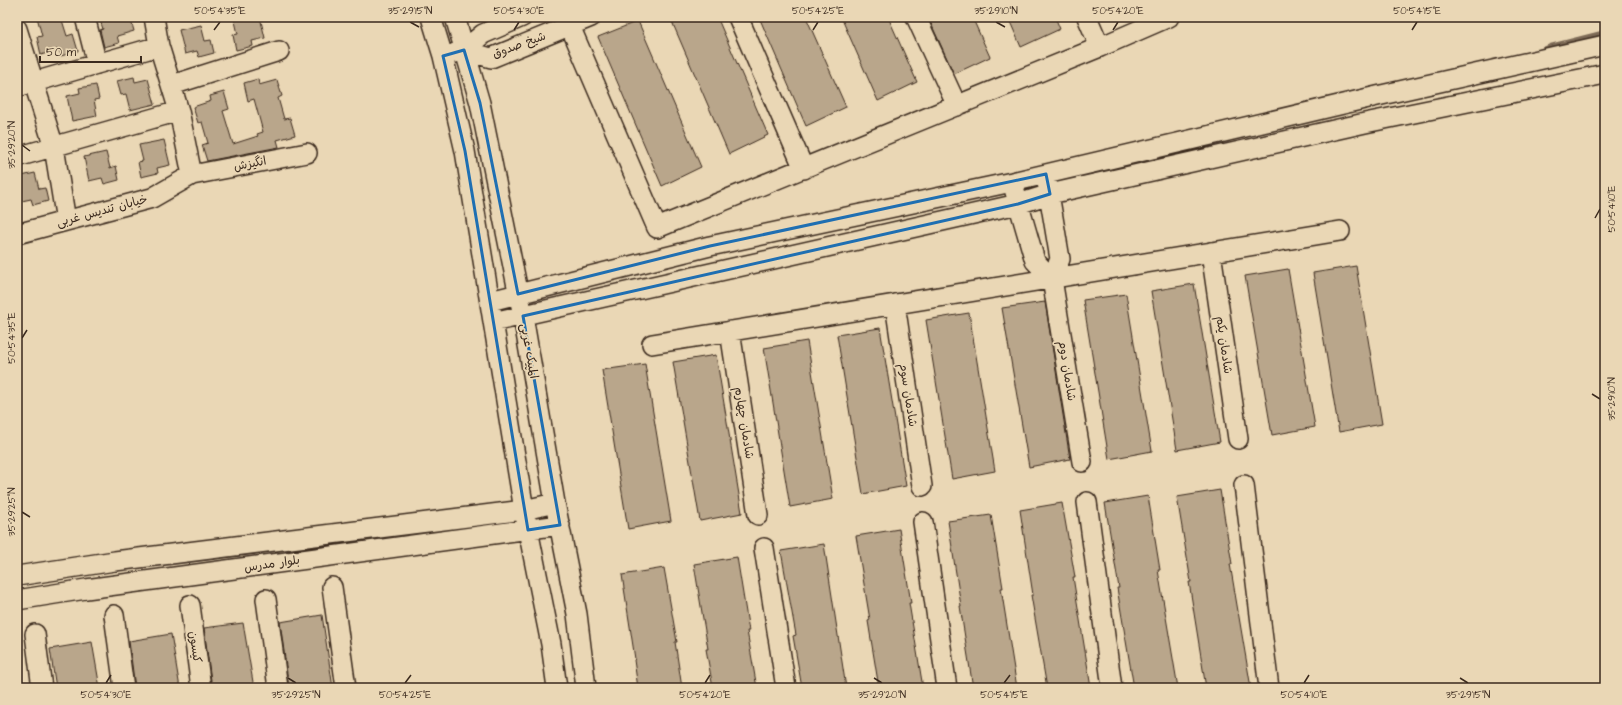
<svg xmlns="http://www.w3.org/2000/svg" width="1622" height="705" viewBox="0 0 1622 705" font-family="'Architects Daughter','Playpen Sans Arabic',sans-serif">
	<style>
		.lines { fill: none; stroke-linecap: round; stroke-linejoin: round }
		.stream { stroke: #7b6955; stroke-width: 4 }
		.building { fill: #b9a68b; stroke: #3b2a1e }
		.minor-casing { stroke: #3b2a1e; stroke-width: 22 }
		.minor { stroke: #ead7b5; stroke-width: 19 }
		.marked { fill: none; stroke: #1f6fb2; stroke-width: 3; stroke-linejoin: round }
		.ticks { fill: none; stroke: #3b2a1e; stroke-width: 1.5 }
		.labels { text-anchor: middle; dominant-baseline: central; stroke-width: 3.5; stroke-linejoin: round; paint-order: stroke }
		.street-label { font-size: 12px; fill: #3b2a1e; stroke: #ead7b5 }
		.neatline { fill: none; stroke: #3b2a1e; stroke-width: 1.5 }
		.ticks-label { font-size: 10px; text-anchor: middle; fill: #3b2a1e }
	</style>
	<rect width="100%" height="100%" fill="#ead7b5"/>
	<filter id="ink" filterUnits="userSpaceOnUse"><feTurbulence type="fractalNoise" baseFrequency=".025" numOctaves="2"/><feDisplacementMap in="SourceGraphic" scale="8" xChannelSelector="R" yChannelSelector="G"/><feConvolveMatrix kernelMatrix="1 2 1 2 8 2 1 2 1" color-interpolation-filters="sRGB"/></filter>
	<g filter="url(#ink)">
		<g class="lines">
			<!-- stream -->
			<path class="stream" d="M 1537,52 L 1550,46 L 1605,32"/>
		</g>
		<!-- building -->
		<path class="building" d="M 37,17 L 61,17 L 67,36 L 73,34 L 78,51 L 61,56 L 59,49 L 41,55 L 37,37 L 42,36 Z
			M 99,17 L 130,17 L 134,31 L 117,36 L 119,43 L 104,47 L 100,30 L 103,29 Z
			M 234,17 L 260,17 L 265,38 L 252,41 L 253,46 L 236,50 L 233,35 L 238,34 Z
			M 670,17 L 717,17 L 768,135 L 729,154 Z
			M 759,17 L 806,17 L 846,107 L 806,126 Z
			M 841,17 L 888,17 L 917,82 L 878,101 Z
			M 928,17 L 972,17 L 990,57 L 954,74 Z
			M 1008,17 L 1055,17 L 1060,29 L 1021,47 Z
			M 638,21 L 701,167 L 662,186 L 598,37 Z
			M 201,25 L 205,41 L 211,40 L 214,53 L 199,57 L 197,51 L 185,54 L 179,30 Z
			M 134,77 L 135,82 L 148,79 L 155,104 L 130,110 L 126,94 L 121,95 L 117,81 Z
			M 258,79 L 259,85 L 277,80 L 282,96 L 278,98 L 284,119 L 290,118 L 295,135 L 277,140 L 279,147 L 207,161 L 202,145 L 208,143 L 202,122 L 198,123 L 193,107 L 211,101 L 210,96 L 224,92 L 229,109 L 223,111 L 233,144 L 258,136 L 257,134 L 263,132 L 254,99 L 248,101 L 244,83 Z
			M 96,85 L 99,99 L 94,100 L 97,116 L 72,121 L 67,96 L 80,93 L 79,88 Z
			M 164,140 L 170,165 L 157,168 L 158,173 L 141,177 L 138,162 L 143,161 L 139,145 Z
			M 106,152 L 110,168 L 116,166 L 119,180 L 104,184 L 102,178 L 89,181 L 84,157 Z
			M 35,173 L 39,189 L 45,188 L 48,201 L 33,205 L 31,199 L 17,202 L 17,177 Z
			M 1356,266 L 1382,424 L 1339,432 L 1313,273 Z
			M 1288,269 L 1315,427 L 1272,435 L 1245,276 Z
			M 1194,284 L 1220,442 L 1177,450 L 1151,291 Z
			M 1126,294 L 1152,451 L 1109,459 L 1083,300 Z
			M 1045,302 L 1070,459 L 1029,467 L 1002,308 Z
			M 969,313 L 995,471 L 952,479 L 926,320 Z
			M 880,328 L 906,486 L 863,494 L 837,335 Z
			M 807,341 L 833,499 L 790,507 L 764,348 Z
			M 716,355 L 742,513 L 700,521 L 673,362 Z
			M 645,364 L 671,521 L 628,529 L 602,370 Z
			M 1220,490 L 1232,564 L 1230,564 L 1251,688 L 1206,688 L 1189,582 L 1191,582 L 1177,497 Z
			M 1148,496 L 1160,570 L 1158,570 L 1178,688 L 1134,688 L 1117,588 L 1119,588 L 1105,503 Z
			M 1062,503 L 1075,577 L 1073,577 L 1091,688 L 1047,688 L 1031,595 L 1033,595 L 1020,510 Z
			M 991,515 L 1003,588 L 1001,588 L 1017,688 L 973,688 L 960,606 L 961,606 L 948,521 Z
			M 899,529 L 911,603 L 909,603 L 923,688 L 879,688 L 868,621 L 870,620 L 856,536 Z
			M 824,544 L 846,688 L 802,688 L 793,636 L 796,635 L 781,551 Z
			M 737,557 L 749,631 L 747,631 L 757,688 L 713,688 L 706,649 L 708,649 L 694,564 Z
			M 664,568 L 677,642 L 675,642 L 682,688 L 638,688 L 634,660 L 635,659 L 622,575 Z
			M 322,615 L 333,688 L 289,688 L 280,622 Z
			M 243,623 L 254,688 L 212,688 L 204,628 Z
			M 171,634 L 180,688 L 135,688 L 129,641 Z
			M 92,642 L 100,688 L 56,688 L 50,649 Z"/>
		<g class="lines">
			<defs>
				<path id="minor" d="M 85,17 L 97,64
					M 431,17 L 443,56 L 465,151 L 524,510 L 551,644 L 557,688
					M 455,17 L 480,103 L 523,316 L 555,503 L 577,614 L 586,688
					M 738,17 L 804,169
					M 916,17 L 957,106
					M 1087,17 L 1100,47
					M 570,26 L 657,228 L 1100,47 L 1169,17
					M 17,29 L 54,147 L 66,221
					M 464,50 L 491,58 L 591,17
					M 455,53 L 464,50 L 483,34 L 522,17
					M 172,85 L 279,51
					M 17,87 L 159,46
					M 17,157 L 179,111
					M 192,175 L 307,153
					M 1047,182 L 1060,259 L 1052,279
					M 1015,192 L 1035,261 L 1052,279
					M 17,234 L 152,198 L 192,175 L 179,111 L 159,46 L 154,17
					M 1211,252 L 1238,439
					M 1052,279 L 1082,462
					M 490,301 L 710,246 L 1012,182 L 1377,96 L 1605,45
					M 895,304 L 922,486
					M 493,322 L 1018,204 L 1050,194 L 1365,123 L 1605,74
					M 730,331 L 758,515
					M 652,344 L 1340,231
					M 1244,485 L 1269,688
					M 1087,502 L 1112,688
					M 923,522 L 947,688
					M 764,548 L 786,688
					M 17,576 L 115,561 L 524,510 L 555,503
					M 332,587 L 346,688
					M 266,599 L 278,688
					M 17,600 L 86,589 L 560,525
					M 190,605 L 201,688
					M 114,615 L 124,688
					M 35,634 L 42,688"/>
			</defs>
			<!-- minor casing -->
			<use href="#minor" class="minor-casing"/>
			<!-- minor -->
			<use href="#minor" class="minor"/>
		</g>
	</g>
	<!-- marked area -->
	<path class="marked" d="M 464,50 L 480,103 L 518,294 L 710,246 L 1046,174 L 1050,194 L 1018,204 L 523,316 L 560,525 L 528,530 L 465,151 L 443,56 Z"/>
	<!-- ticks -->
	<path class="ticks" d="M 410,22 L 419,27M 996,22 L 1005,27M 214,30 L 220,22M 514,30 L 519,22M 813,30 L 818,22M 1113,30 L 1118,22M 1412,30 L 1417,22M 22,145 L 30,151M 1595,218 L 1600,209M 22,338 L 27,330M 1592,394 L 1600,399M 22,512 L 30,517M 288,678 L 296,683M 874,678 L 882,683M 1460,678 L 1468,683M 106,683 L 111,675M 405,683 L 411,675M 705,683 L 710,675M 1004,683 L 1010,675M 1304,683 L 1309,675"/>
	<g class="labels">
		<!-- street labels -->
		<g class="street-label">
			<text transform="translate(519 45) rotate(-20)">شیخ صدوق</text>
			<text transform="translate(250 164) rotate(-11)">انگیزش</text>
			<text transform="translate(102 211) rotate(-15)">خیابان تندیس غربی</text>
			<text transform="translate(1224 345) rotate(82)">شادمان یکم</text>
			<text transform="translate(529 351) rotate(80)">المپیک غربی</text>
			<text transform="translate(1067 371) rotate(81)">شادمان دوم</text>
			<text transform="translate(908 395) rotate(81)">شادمان سوم</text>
			<text transform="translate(744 423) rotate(81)">شادمان چهارم</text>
			<text transform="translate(272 564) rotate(-8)">بلوار مدرس</text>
			<text transform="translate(195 647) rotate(82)">کیسون</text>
		</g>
	</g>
	<!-- margin -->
	<rect width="1622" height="705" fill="none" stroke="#ead7b5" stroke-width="44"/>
	<!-- scale -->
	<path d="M40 56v6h101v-6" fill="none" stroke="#3b2a1e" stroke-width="2"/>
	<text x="46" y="56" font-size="12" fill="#3b2a1e" stroke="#ead7b5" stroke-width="3" paint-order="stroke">50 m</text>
	<rect x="22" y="22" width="1578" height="661" class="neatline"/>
	<g class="ticks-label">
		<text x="220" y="14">50°54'35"E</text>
		<text x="410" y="14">35°29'15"N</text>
		<text x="519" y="14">50°54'30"E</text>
		<text x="818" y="14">50°54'25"E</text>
		<text x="996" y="14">35°29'10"N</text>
		<text x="1118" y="14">50°54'20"E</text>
		<text x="1417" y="14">50°54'15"E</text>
		<text transform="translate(11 145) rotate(-90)" y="4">35°29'20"N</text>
		<text transform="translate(1611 209) rotate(-90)" y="4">50°54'10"E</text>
		<text transform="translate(11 338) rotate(-90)" y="4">50°54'35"E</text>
		<text transform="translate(1611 399) rotate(-90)" y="4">35°29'10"N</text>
		<text transform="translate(11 512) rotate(-90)" y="4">35°29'25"N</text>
		<text x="106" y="698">50°54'30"E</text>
		<text x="296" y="698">35°29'25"N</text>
		<text x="405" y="698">50°54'25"E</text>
		<text x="705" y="698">50°54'20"E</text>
		<text x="882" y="698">35°29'20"N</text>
		<text x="1004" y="698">50°54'15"E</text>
		<text x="1304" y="698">50°54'10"E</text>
		<text x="1468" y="698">35°29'15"N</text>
	</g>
</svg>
